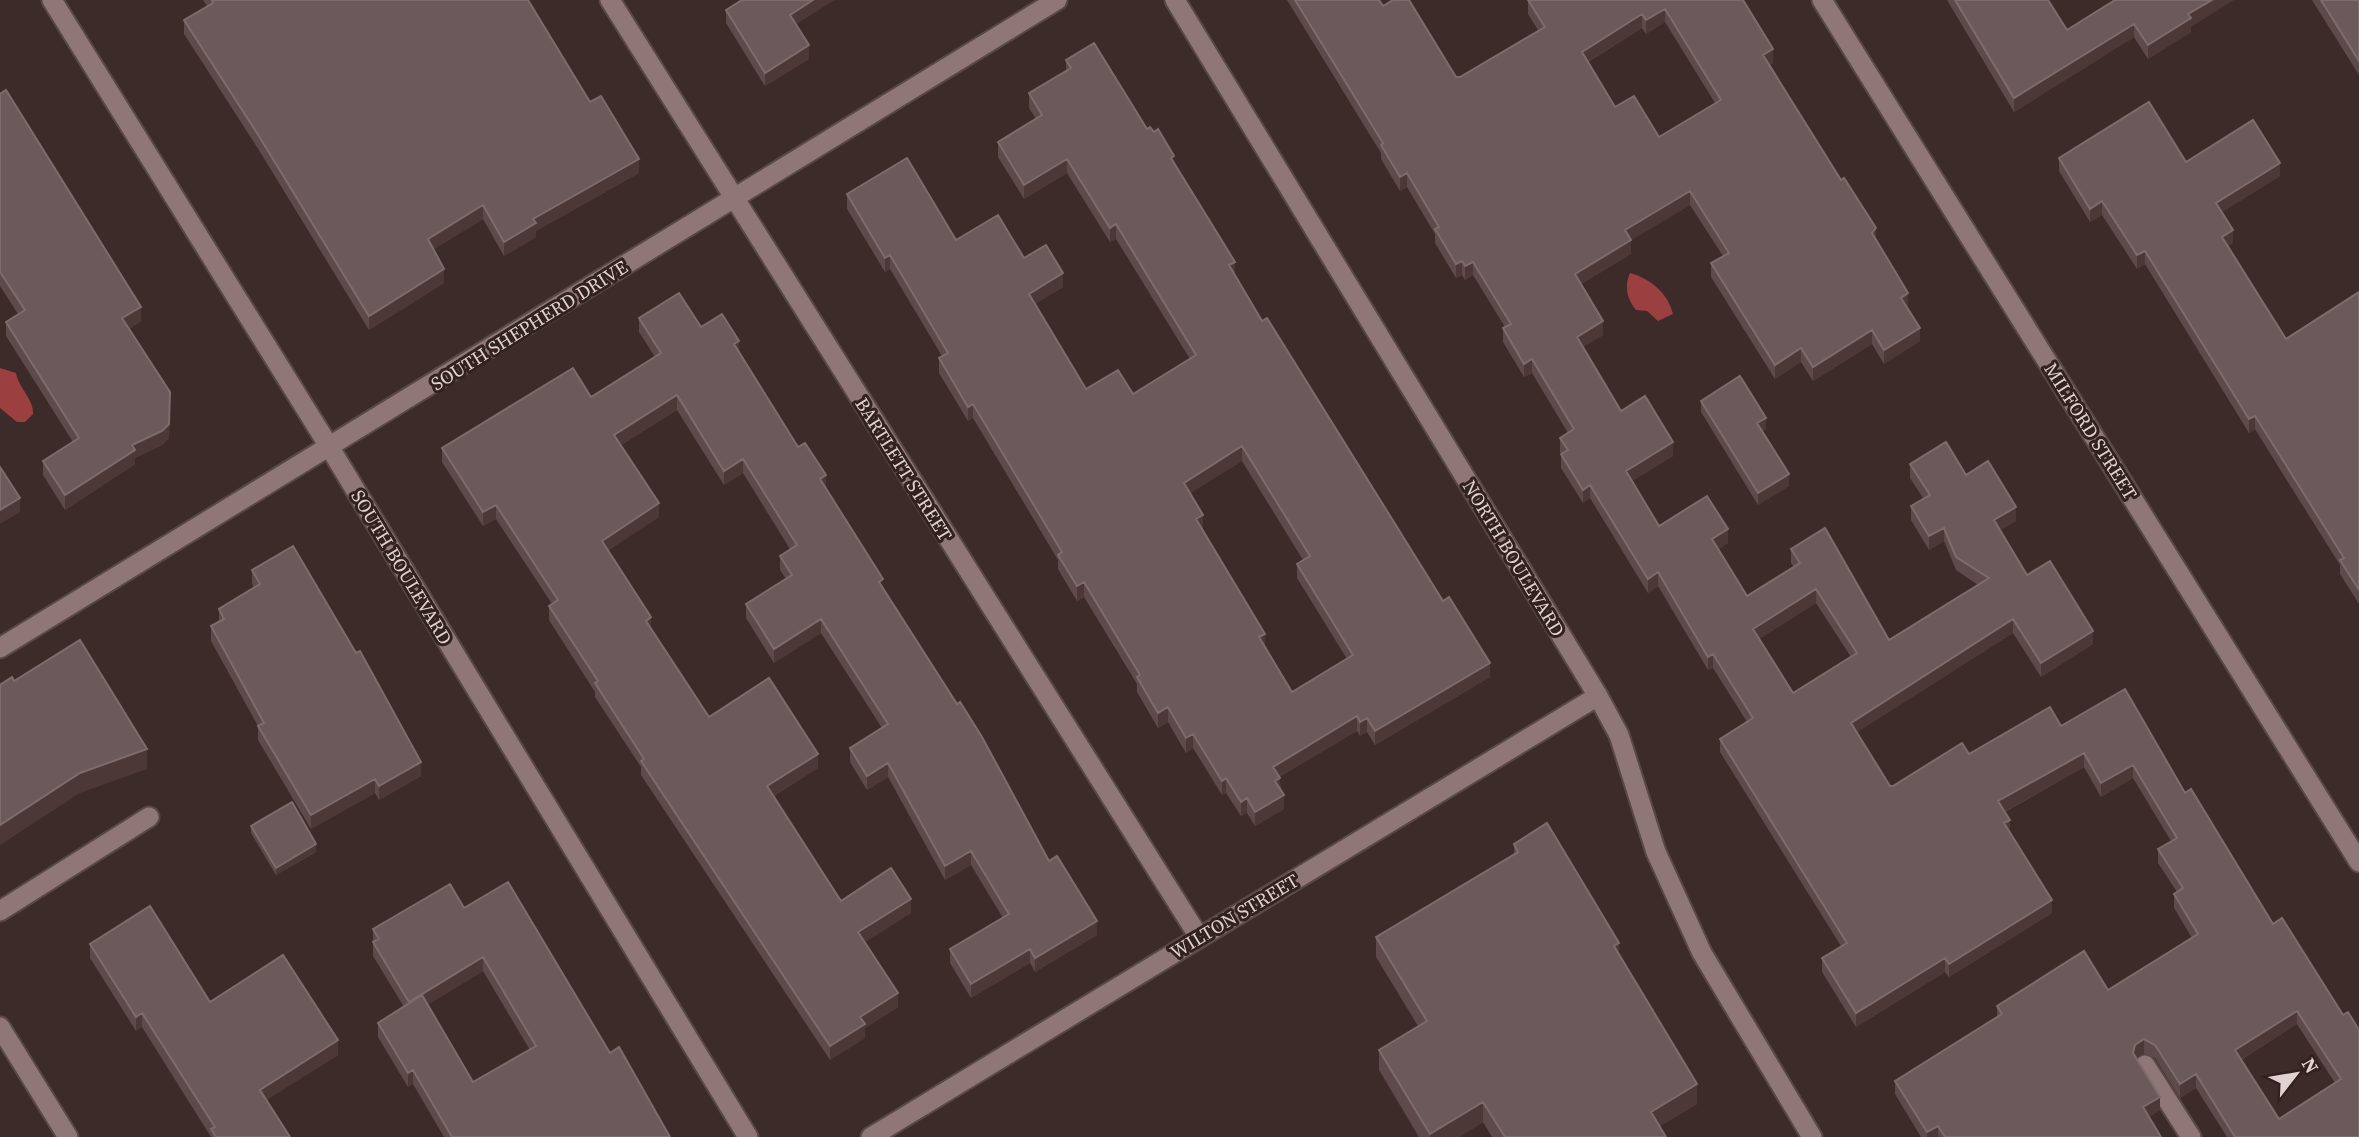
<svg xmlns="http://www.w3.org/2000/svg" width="2359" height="1137" viewBox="0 0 2359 1137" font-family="'Source Serif 4',serif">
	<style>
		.water { fill: #9b3f41 }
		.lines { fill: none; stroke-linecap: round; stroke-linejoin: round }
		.service-casing { stroke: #584847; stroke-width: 23 }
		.minor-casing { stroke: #584847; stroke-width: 23 }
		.secondary-casing { stroke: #584847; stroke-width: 23 }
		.service { stroke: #8e7776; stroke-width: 19 }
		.minor { stroke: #8e7776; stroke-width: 19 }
		.secondary { stroke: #8e7776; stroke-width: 19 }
		.wall { fill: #5e4a4a; fill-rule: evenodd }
		.shaded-wall { fill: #4b3837 }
		.building { fill: #6c5959; stroke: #7e6c6c; stroke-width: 2; fill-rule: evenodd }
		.labels { text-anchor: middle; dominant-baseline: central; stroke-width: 6; stroke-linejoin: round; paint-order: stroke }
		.street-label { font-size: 19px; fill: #dfd2d1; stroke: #332120 }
	</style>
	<rect width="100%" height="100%" fill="#3d2b2a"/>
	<!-- water -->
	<path class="water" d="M 1630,273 C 1651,279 1668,293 1673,314 L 1658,321 L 1647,311 L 1636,310 C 1627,299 1624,286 1630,273 Z
		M 0,368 L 16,373 C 19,389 34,399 33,414 L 25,422 L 17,422 L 0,408 Z"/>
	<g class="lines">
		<defs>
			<path id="service" d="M 0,911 L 149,817
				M 2145,1065 L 2191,1137"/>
			<path id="minor" d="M 52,0 L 330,448 L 748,1137
				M 610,0 L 1199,937
				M 1175,0 L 1598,696 L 1619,735 L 1656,852 L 1702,953 L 1812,1137
				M 1822,0 L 2359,862
				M 871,1137 L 1598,696"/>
			<path id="secondary" d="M 0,648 L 1057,0
				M 0,1027 L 68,1137"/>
		</defs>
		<!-- service casing -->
		<use href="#service" class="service-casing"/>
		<!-- minor casing -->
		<use href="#minor" class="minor-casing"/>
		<!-- secondary casing -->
		<use href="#secondary" class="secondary-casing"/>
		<!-- service -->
		<use href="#service" class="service"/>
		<!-- minor -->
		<use href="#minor" class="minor"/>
		<!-- secondary -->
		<use href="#secondary" class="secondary"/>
	</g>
	<!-- wall -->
	<path class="wall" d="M 203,0 L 528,0 L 590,102 L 639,173 L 536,231 L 536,237 L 504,256 L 483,219 L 434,249 L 444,283 L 369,330 L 257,147 L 184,34 L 184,20 L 207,6 Z
		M 742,0 L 834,0 L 796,24 L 809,59 L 765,86 L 726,23 L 726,10 Z
		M 1287,0 L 1379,0 L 1383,6 L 1456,77 L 1460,77 L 1538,30 L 1528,14 L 1528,0 L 1743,0 L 1773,63 L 1770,65 L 1876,240 L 1908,307 L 1920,341 L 1884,364 L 1872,344 L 1813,381 L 1801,362 L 1775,379 L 1711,277 L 1711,263 L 1723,256 L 1690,205 L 1631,240 L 1631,254 L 1581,284 L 1603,335 L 1583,347 L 1621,411 L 1673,456 L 1632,481 L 1659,526 L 1728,543 L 1718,549 L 1747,596 L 1794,567 L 1791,563 L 1791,549 L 1889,640 L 1978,585 L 1956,570 L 1944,541 L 1929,550 L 1911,520 L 1911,506 L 1923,498 L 1910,478 L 1910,464 L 1966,475 L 2016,521 L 2000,530 L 2027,575 L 2093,644 L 2041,677 L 2013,633 L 1857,732 L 1890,786 L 1893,786 L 1969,754 L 2061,726 L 2185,793 L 2273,924 L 2343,1015 L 2359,1137 L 2227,1137 L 2196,1088 L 2180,1098 L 2155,1058 L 2144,1053 L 2136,1058 L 2160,1110 L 2149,1117 L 2161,1137 L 1921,1137 L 1895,1094 L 1895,1081 L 1997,1018 L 1997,1006 L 2108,990 L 2192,938 L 2174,908 L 2174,894 L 2177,892 L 2158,863 L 2158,849 L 2171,841 L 2133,778 L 2101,797 L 2084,767 L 2005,812 L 2010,832 L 2052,913 L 1949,977 L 1945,972 L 1856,1027 L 1822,972 L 1822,958 L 1841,946 L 1720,752 L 1720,739 L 1747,722 L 1713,668 L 1708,670 L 1658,586 L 1648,593 L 1590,498 L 1583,503 L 1561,468 L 1561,454 L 1562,454 L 1560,452 L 1560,438 L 1568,433 L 1532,373 L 1524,377 L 1503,342 L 1503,328 L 1505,327 L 1473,275 L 1465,280 L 1462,275 L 1456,278 L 1435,243 L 1435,234 L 1407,187 L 1400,191 L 1381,159 L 1381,153 ZM 1665,22 L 1715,103 L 1659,137 L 1615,107 L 1588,62 L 1642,28 L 1646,34 ZM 1816,603 L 1851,657 L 1793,693 L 1759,639 ZM 2297,1024 L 2335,1083 L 2279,1119 L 2241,1060 Z
		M 1947,0 L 2048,0 L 2067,30 L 2115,0 L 2191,27 L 2191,32 L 2148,59 L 2134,37 L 2014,112 Z
		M 2312,0 L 2359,0 L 2359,75 Z
		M 1066,60 L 1147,129 L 1174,163 L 1235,275 L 1262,321 L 1490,677 L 1375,745 L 1367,732 L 1360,736 L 1357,731 L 1279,777 L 1284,809 L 1255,826 L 1247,813 L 1241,816 L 1226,793 L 1222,795 L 1193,748 L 1186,753 L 1168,722 L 1158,728 L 1137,692 L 1137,684 L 1084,597 L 1077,601 L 1058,569 L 1058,560 L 973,418 L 968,421 L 939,373 L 939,358 L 942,356 L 890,269 L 885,272 L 847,209 L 847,194 L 956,240 L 1024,258 L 1063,287 L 1035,304 L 1086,389 L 1133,394 L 1190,359 L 1116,239 L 1110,242 L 1067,173 L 1024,199 L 998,157 L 998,142 L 1036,119 L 1029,108 L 1029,93 L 1066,71 ZM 1242,461 L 1303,560 L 1297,564 L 1297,578 L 1347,659 L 1292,692 L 1265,647 L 1202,530 L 1190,493 Z
		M 0,94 L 141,321 L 129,329 L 170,406 L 169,438 L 162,445 L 135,458 L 135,464 L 65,510 L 43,475 L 43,461 L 73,442 L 6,336 L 6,322 L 18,314 L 0,286 Z
		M 2059,158 L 2186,162 L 2280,176 L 2222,212 L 2233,243 L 2228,246 L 2286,339 L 2359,292 L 2359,604 L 2340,574 L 2340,565 L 2281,471 L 2255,429 L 2249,433 L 2145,264 L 2137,269 L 2102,215 L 2090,222 L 2059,171 Z
		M 639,318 L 701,327 L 739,353 L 798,447 L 826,488 L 883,587 L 1049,861 L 1097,935 L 1035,972 L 1030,963 L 971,998 L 950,963 L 950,949 L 1003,918 L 971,865 L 945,880 L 888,777 L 867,790 L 850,762 L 850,748 L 882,728 L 821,633 L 774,663 L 746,618 L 746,604 L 786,579 L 780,570 L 780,556 L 790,549 L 743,473 L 724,485 L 677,410 L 621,445 L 659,517 L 608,550 L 651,629 L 709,717 L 818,768 L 774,796 L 841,901 L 911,913 L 864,942 L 898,1007 L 865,1028 L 865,1038 L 830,1060 L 641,775 L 641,767 L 595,697 L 595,692 L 549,620 L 549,606 L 552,604 L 496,519 L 483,526 L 442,462 L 442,448 L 591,397 L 655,357 L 639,332 Z
		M 1701,401 L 1766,429 L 1762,431 L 1789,486 L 1758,505 L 1701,412 Z
		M 252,570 L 421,776 L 379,800 L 375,793 L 311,829 L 258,740 L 258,726 L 211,641 L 211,626 L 219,622 L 219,609 L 254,588 L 252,584 Z
		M 251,826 L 316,852 L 276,875 L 251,833 Z
		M 1514,844 L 1619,955 L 1697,1104 L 1660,1126 L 1666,1137 L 1492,1137 L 1483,1122 L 1459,1137 L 1419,1137 L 1379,1070 L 1379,1050 L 1418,1026 L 1376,957 L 1376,937 L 1514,855 Z
		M 464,908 L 610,1053 L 670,1137 L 444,1137 L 413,1084 L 408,1087 L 378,1037 L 378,1023 L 404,1007 L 373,956 L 373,929 ZM 483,971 L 530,1050 L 473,1082 L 427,1005 Z
		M 90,944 L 210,1002 L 338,1055 L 266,1100 L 290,1137 L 211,1137 L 142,1027 L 136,1031 L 90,958 Z"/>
	<!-- shaded-wall -->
	<path class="shaded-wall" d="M 813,0 L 834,0 L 790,28 L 790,15 Z
		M 2212,0 L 2234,0 L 2191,27 L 2191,32 L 2148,59 L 2148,45 L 2188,14 Z
		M 1665,9 L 1665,22 L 1646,34 L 1646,20 Z
		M 1642,14 L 1642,28 L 1582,65 L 1582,52 Z
		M 2134,24 L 2134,37 L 2014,112 L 2014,98 Z
		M 809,45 L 809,59 L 765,86 L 765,73 Z
		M 1773,49 L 1773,63 L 1763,69 L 1763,55 Z
		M 639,159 L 639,173 L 536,231 L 536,237 L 504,256 L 504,242 L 533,219 Z
		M 1067,159 L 1067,173 L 1024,199 L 1024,185 Z
		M 2280,163 L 2280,176 L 2216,216 L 2216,203 Z
		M 1407,173 L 1407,187 L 1400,191 L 1400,177 Z
		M 1690,191 L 1690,205 L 1625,244 L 1625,230 Z
		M 2102,201 L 2102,215 L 2090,222 L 2090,209 Z
		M 483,205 L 483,219 L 428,253 L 428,239 Z
		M 1116,224 L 1116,239 L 1110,242 L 1110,228 Z
		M 1876,228 L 1876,241 L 1872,233 Z
		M 2233,230 L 2233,243 L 2222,250 L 2222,237 Z
		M 1631,240 L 1631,254 L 1575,288 L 1575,274 Z
		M 2145,251 L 2145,264 L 2137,269 L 2137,255 Z
		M 890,255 L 890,269 L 885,272 L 885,258 Z
		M 1462,261 L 1462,275 L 1456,278 L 1456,264 Z
		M 1235,262 L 1235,276 L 1229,265 Z
		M 1473,262 L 1473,275 L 1465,280 L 1465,266 Z
		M 444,269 L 444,283 L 369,330 L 369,316 Z
		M 1063,273 L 1063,287 L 1029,308 L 1029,294 Z
		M 1908,293 L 1908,307 L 1901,311 L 1901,298 Z
		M 141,307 L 141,321 L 122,333 L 122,318 Z
		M 1603,321 L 1603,335 L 1577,351 L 1577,337 Z
		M 1920,328 L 1920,341 L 1884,364 L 1884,350 Z
		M 1872,330 L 1872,344 L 1813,381 L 1813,367 Z
		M 739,341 L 739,355 L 734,344 Z
		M 1801,348 L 1801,362 L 1775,379 L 1775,365 Z
		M 1532,359 L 1532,373 L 1524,377 L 1524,364 Z
		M 170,392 L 169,438 L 162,445 L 135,458 L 135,464 L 65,510 L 65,495 L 132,445 Z
		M 677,395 L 677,410 L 614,449 L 614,435 Z
		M 973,404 L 973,418 L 968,421 L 968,407 Z
		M 2255,416 L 2255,429 L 2249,433 L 2249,419 Z
		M 1766,418 L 1766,429 L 1757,435 L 1757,423 Z
		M 1673,442 L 1673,456 L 1626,485 L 1626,471 Z
		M 1242,446 L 1242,461 L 1184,497 L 1184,483 Z
		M 743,459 L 743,473 L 724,485 L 724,471 Z
		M 1789,474 L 1789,486 L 1758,505 L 1758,493 Z
		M 826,475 L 826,489 L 820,479 Z
		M 1590,485 L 1590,498 L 1583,503 L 1583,490 Z
		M 20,498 L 20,512 L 0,524 L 0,510 Z
		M 659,503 L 659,517 L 602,555 L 602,541 Z
		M 496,505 L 496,519 L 483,526 L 483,512 Z
		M 2016,507 L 2016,521 L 1994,534 L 1994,520 Z
		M 1203,515 L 1203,529 L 1196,533 L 1196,519 Z
		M 1944,528 L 1944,541 L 1929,550 L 1929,536 Z
		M 1728,529 L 1728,543 L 1712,553 L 1712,539 Z
		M 1658,572 L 1658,586 L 1648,593 L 1648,579 Z
		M 1084,582 L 1084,597 L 1077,601 L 1077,586 Z
		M 1816,589 L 1816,603 L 1753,643 L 1753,629 Z
		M 651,617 L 651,631 L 646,621 Z
		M 821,619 L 821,633 L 774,663 L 774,649 Z
		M 2013,619 L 2013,633 L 1851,736 L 1851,723 Z
		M 2093,631 L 2093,644 L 2041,677 L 2041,663 Z
		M 1265,634 L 1265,648 L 1259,637 Z
		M 1713,654 L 1713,668 L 1708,670 L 1708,657 Z
		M 1490,663 L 1490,677 L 1375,745 L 1375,731 Z
		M 1168,707 L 1168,722 L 1158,728 L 1158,713 Z
		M 1357,716 L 1357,731 L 1273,781 L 1273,767 Z
		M 1367,718 L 1367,732 L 1360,736 L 1360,722 Z
		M 1193,734 L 1193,748 L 1186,753 L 1186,738 Z
		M 147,749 L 147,769 L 80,793 L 0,845 L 0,825 L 80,773 Z
		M 2084,753 L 2084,767 L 1998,815 L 1998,801 Z
		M 818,754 L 818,768 L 767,800 L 767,786 Z
		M 421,762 L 421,776 L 379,800 L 379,786 Z
		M 888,763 L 888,777 L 867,790 L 867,776 Z
		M 2133,765 L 2133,778 L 2101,797 L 2101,783 Z
		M 1226,778 L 1226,793 L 1222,795 L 1222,781 Z
		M 1280,778 L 1280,793 L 1275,781 Z
		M 375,779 L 375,793 L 311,829 L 311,815 Z
		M 1284,795 L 1284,809 L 1255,826 L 1255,812 Z
		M 1247,798 L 1247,813 L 1241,816 L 1241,802 Z
		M 2010,820 L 2010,833 L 2004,823 Z
		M 316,844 L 316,852 L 276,875 L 276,868 Z
		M 971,851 L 971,865 L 945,880 L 945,866 Z
		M 911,899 L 911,913 L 858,947 L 858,932 Z
		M 2052,900 L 2052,913 L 1949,977 L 1949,964 Z
		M 1097,921 L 1097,935 L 1035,972 L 1035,958 Z
		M 1619,943 L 1619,963 L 1614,946 Z
		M 1030,949 L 1030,963 L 971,998 L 971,984 Z
		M 483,957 L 483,971 L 409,1016 L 409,1002 Z
		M 1945,958 L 1945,972 L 1856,1027 L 1856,1013 Z
		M 898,993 L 898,1007 L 865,1028 L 865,1038 L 830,1060 L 830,1046 L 860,1017 Z
		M 2297,1011 L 2297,1024 L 2235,1063 L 2235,1050 Z
		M 142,1013 L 142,1027 L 136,1031 L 136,1017 Z
		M 2144,1039 L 2144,1053 L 2135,1059 L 2133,1053 L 2135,1045 Z
		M 338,1040 L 338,1055 L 260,1104 L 260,1090 Z
		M 413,1070 L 413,1084 L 408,1087 L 408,1073 Z
		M 2196,1074 L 2196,1088 L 2180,1098 L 2180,1084 Z
		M 1697,1084 L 1697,1104 L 1651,1132 L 1651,1112 Z
		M 2160,1097 L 2160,1110 L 2143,1121 L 2143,1107 Z
		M 1483,1102 L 1483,1122 L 1459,1137 L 1430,1137 L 1430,1134 Z
		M 1938,1126 L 1938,1137 L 1927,1137 L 1927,1132 Z"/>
	<!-- building -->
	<path class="building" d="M 212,0 L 528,0 L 590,102 L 601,96 L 639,159 L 533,219 L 536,223 L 504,242 L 483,205 L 428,239 L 444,269 L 369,316 L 257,133 L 184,20 L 213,3 Z
		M 742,0 L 813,0 L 790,15 L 809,45 L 765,73 L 726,10 Z
		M 1295,0 L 1379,0 L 1383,6 L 1393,0 L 1409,0 L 1456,77 L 1460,77 L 1545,27 L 1528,0 L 1743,0 L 1773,49 L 1763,55 L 1841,180 L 1844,178 L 1876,228 L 1872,233 L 1908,293 L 1901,298 L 1920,328 L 1884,350 L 1872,330 L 1813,367 L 1801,348 L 1775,365 L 1711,263 L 1729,253 L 1690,191 L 1625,230 L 1631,240 L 1575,274 L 1603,321 L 1577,337 L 1621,411 L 1645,396 L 1673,442 L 1626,471 L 1659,526 L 1707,496 L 1728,529 L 1712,539 L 1747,596 L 1800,563 L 1791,549 L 1825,528 L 1889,640 L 1989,578 L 1956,557 L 1944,528 L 1929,536 L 1911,506 L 1930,495 L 1910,464 L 1946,442 L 1966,475 L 1988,461 L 2016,507 L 1994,520 L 2027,575 L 2050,561 L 2093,631 L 2041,663 L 2013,619 L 1851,723 L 1890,786 L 1893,786 L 1962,743 L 1969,754 L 2050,707 L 2061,726 L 2125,689 L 2185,793 L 2191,789 L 2273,924 L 2282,918 L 2343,1015 L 2348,1012 L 2359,1030 L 2359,1137 L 2235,1137 L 2196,1074 L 2180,1084 L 2155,1045 L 2144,1039 L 2135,1045 L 2133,1053 L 2160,1097 L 2143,1107 L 2161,1137 L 1945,1137 L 1938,1126 L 1927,1132 L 1895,1081 L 2002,1014 L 1997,1006 L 2084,951 L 2108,990 L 2198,934 L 2174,894 L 2183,888 L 2158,849 L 2177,838 L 2133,765 L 2101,783 L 2084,753 L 1998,801 L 2010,820 L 2004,823 L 2052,900 L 1949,964 L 1945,958 L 1856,1013 L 1822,958 L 1847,943 L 1720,739 L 1753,718 L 1713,654 L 1708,657 L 1658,572 L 1648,579 L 1590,485 L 1583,490 L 1561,454 L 1568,450 L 1560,438 L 1574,429 L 1532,359 L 1524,364 L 1503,328 L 1511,324 L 1473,262 L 1465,266 L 1462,261 L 1456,264 L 1435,229 L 1439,227 L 1407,173 L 1400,177 L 1381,145 L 1383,143 ZM 1665,9 L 1721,100 L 1659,137 L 1634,96 L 1615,107 L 1582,52 L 1642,14 L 1646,20 ZM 1816,589 L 1857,653 L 1793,693 L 1753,629 ZM 2297,1011 L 2341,1079 L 2279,1119 L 2235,1050 Z
		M 1955,0 L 2048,0 L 2067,30 L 2115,0 L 2212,0 L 2188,14 L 2191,18 L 2148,45 L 2134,24 L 2014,98 Z
		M 2321,0 L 2359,0 L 2359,61 Z
		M 1094,43 L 1147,129 L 1150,127 L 1154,132 L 1158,129 L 1174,156 L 1171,158 L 1235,262 L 1229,265 L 1262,321 L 1267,318 L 1443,601 L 1449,597 L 1490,663 L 1375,731 L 1367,718 L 1360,722 L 1357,716 L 1273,767 L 1280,778 L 1275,781 L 1284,795 L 1255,812 L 1247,798 L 1241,802 L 1226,778 L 1222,781 L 1193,734 L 1186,738 L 1168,707 L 1158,713 L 1137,677 L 1140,675 L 1084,582 L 1077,586 L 1058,555 L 1062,552 L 973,404 L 968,407 L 939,358 L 948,353 L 890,255 L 885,258 L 847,194 L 907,158 L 956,240 L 998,215 L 1024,258 L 1046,245 L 1063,273 L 1029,294 L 1086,389 L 1118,370 L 1133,394 L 1196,355 L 1116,224 L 1110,228 L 1067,159 L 1024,185 L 998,142 L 1042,115 L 1029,93 L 1071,68 L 1066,60 ZM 1242,446 L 1310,556 L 1297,564 L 1353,655 L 1292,692 L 1259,637 L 1265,634 L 1196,519 L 1203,515 L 1184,483 Z
		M 6,90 L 141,307 L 122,318 L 170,392 L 169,424 L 162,431 L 132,445 L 135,450 L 65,495 L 43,461 L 79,438 L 6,322 L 25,310 L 0,272 L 0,94 Z
		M 2149,102 L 2186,162 L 2253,120 L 2280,163 L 2216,203 L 2233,230 L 2222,237 L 2286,339 L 2359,292 L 2359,590 L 2340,560 L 2344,558 L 2281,457 L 2255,416 L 2249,419 L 2145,251 L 2137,255 L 2102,201 L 2090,209 L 2059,158 Z
		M 679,293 L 701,327 L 722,314 L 739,341 L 734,344 L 798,447 L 805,443 L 826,475 L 820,479 L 883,579 L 879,582 L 957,704 L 960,702 L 982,737 L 1049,861 L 1057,856 L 1097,921 L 1035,958 L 1030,949 L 971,984 L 950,949 L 1009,914 L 971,851 L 945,866 L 888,763 L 867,776 L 850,748 L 888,724 L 821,619 L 774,649 L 746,604 L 792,575 L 780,556 L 797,545 L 743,459 L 724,471 L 677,395 L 614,435 L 659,503 L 602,541 L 651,617 L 646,621 L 709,717 L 769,678 L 818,754 L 767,786 L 841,901 L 891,868 L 911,899 L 858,932 L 898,993 L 860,1017 L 865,1024 L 830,1046 L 641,761 L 644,759 L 595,683 L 598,681 L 549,606 L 558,600 L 496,505 L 483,512 L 442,448 L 573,368 L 591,397 L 661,353 L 639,318 Z
		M 1740,376 L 1766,418 L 1757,423 L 1789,474 L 1758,493 L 1701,401 Z
		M 0,467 L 20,498 L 0,510 Z
		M 293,546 L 356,653 L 360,651 L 421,762 L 379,786 L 375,779 L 311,815 L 258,726 L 264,723 L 211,626 L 224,619 L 219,609 L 260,584 L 252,570 Z
		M 80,640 L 147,749 L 80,773 L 0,825 L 0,685 L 12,677 L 14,681 Z
		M 292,802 L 316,844 L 276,868 L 251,826 Z
		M 1547,823 L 1619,943 L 1614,946 L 1697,1084 L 1651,1112 L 1666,1137 L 1505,1137 L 1483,1102 L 1430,1134 L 1379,1050 L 1427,1021 L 1376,937 L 1518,852 L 1514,844 Z
		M 508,882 L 610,1053 L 619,1047 L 670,1137 L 452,1137 L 413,1070 L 408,1073 L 378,1023 L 422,995 L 473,1082 L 536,1046 L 483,957 L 409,1002 L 373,942 L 379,939 L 373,929 L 450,884 L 464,908 Z
		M 150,906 L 210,1002 L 283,955 L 338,1040 L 260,1090 L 290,1137 L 216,1137 L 211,1129 L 215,1127 L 142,1013 L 136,1017 L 90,944 Z"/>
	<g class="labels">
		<!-- street labels -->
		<g class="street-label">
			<text transform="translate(529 325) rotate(-32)">SOUTH SHEPHERD DRIVE</text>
			<text transform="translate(2091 431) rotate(58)">MILFORD STREET</text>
			<text transform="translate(904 469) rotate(58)">BARTLETT STREET</text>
			<text transform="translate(1514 558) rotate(59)">NORTH BOULEVARD</text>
			<text transform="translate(402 567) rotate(59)">SOUTH BOULEVARD</text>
			<text transform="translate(1234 916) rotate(-31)">WILTON STREET</text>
		</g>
	</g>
	<!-- north arrow -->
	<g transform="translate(2296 1074) rotate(59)" stroke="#332120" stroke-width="5" paint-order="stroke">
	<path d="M0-5L12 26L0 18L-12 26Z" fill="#dfd2d1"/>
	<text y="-10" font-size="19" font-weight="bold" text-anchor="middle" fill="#dfd2d1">N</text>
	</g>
</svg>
